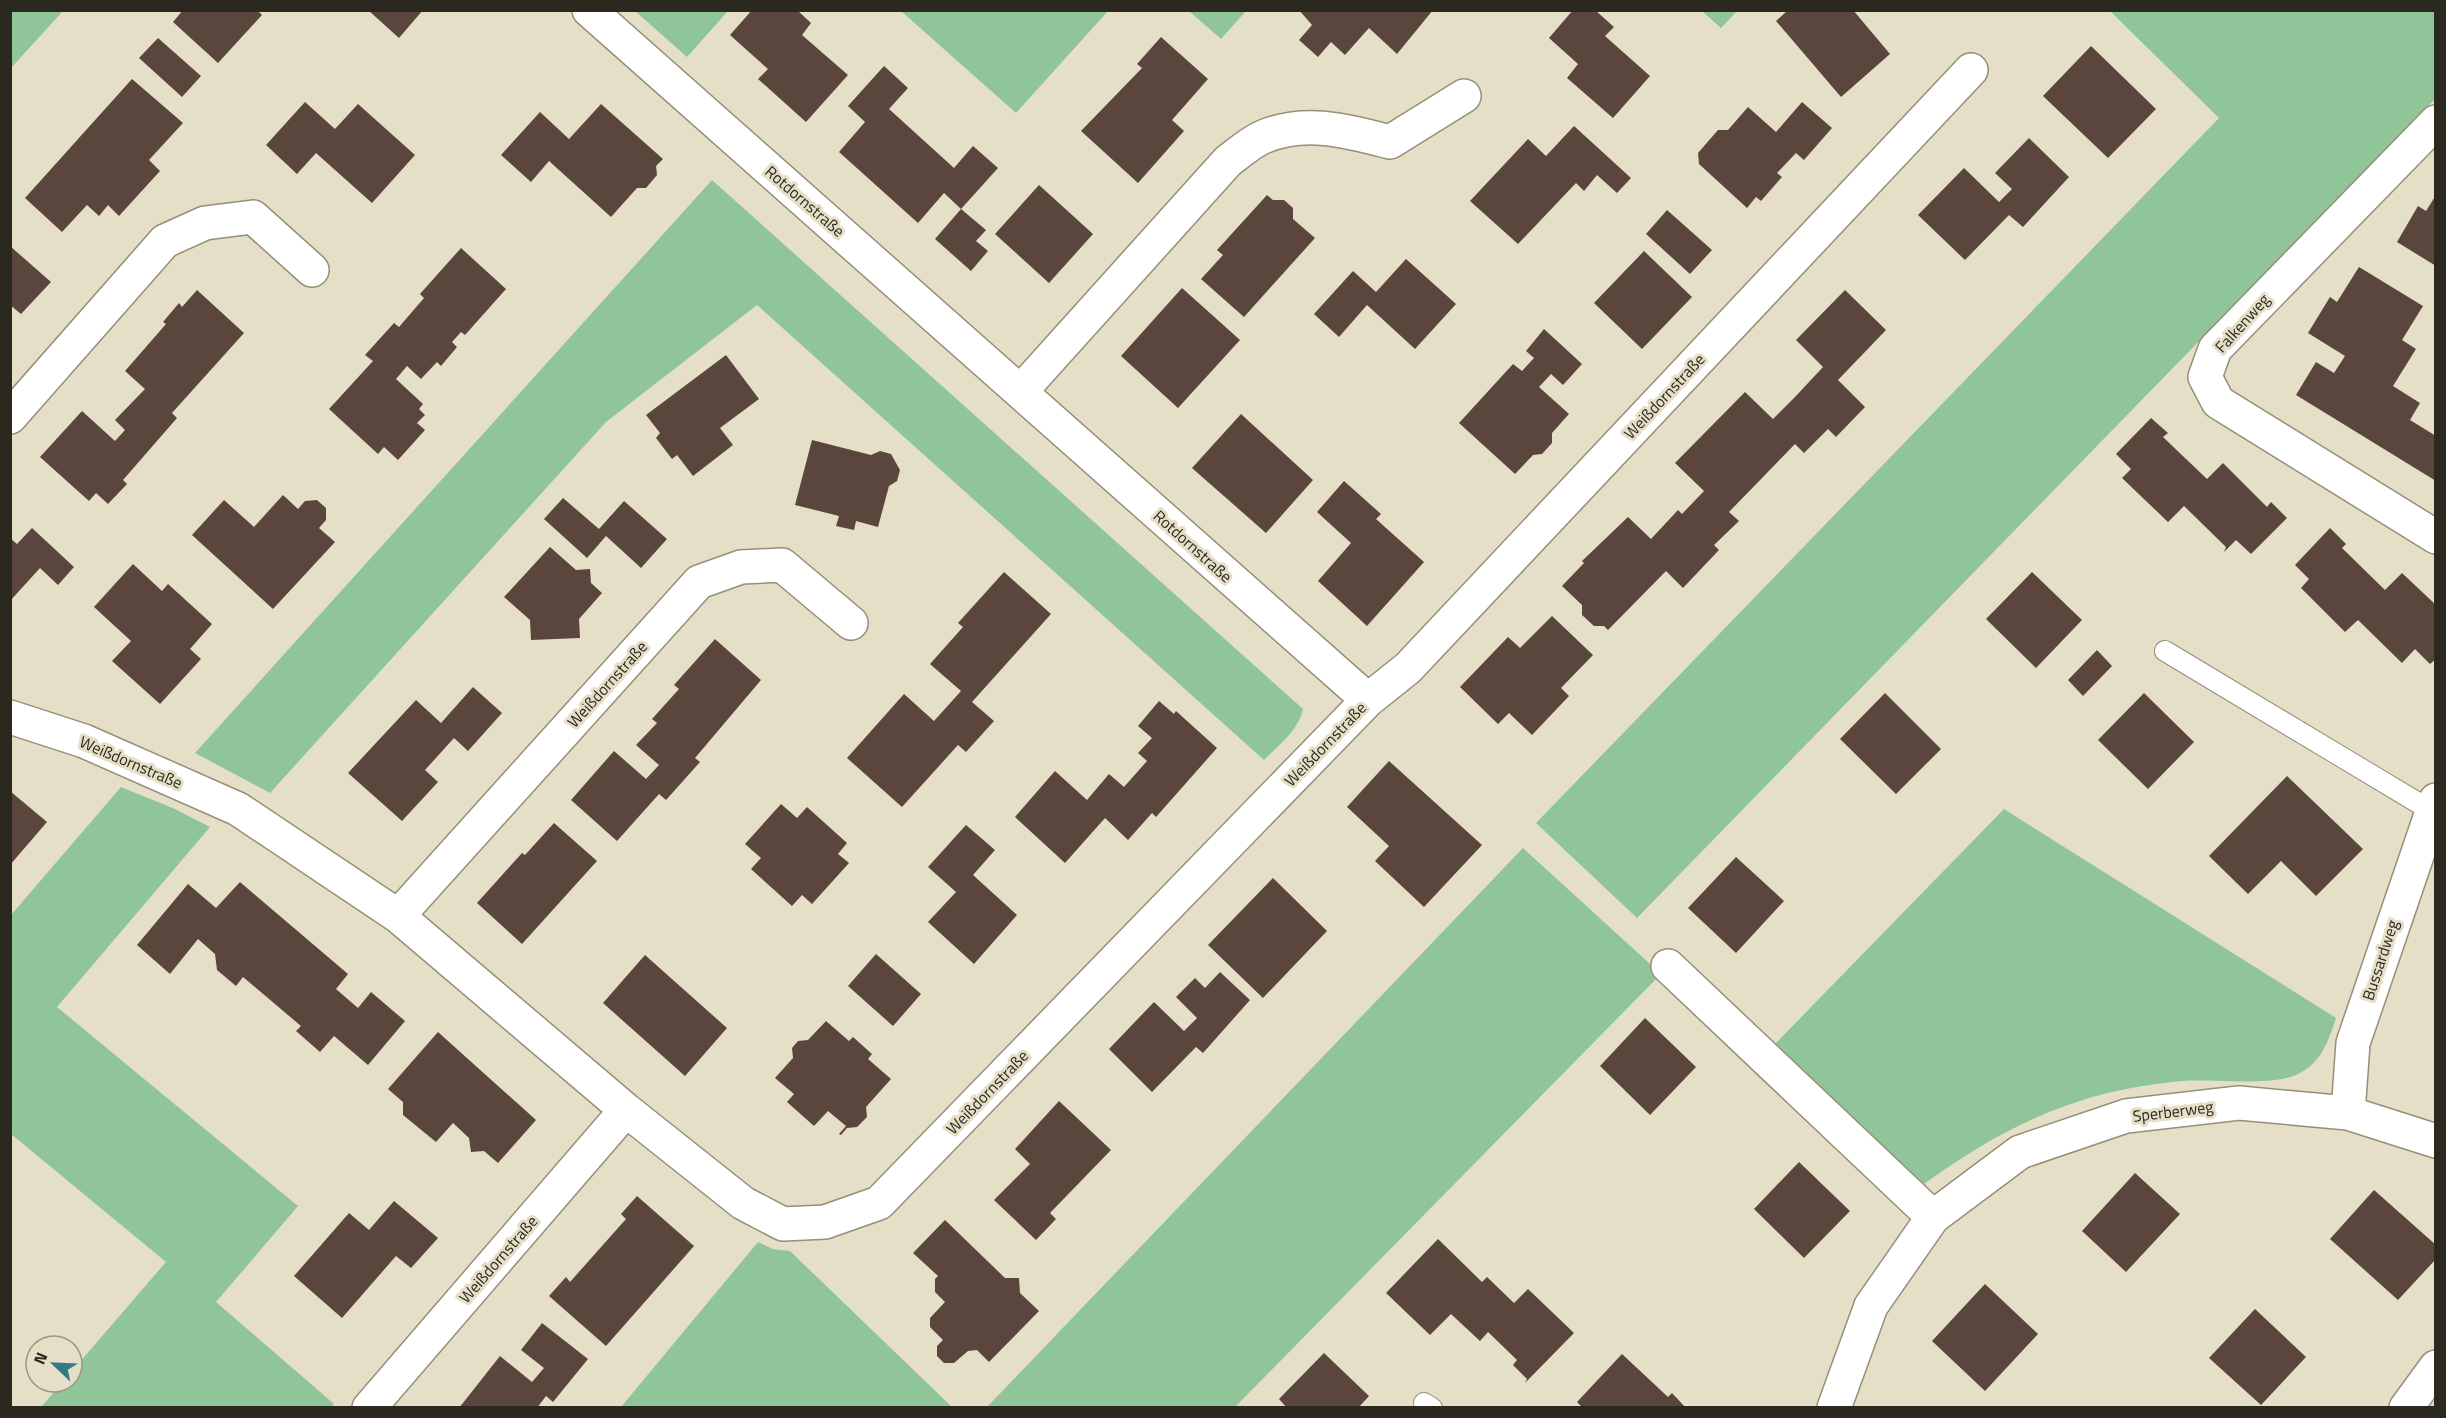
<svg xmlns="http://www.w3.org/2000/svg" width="2446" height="1418" viewBox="0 0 2446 1418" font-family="'Titillium Web',sans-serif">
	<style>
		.green { fill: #90c59a }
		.building { fill: #5b463d }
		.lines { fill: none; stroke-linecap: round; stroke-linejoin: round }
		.lane-casing { stroke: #958f78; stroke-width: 22 }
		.street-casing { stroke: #958f78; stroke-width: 36 }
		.lane { stroke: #fff; stroke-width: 20 }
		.street { stroke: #fff; stroke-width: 33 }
		.labels { text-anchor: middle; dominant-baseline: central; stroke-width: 6; stroke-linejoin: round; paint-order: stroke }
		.street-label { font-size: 16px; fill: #2b281f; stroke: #e6dfc7 }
	</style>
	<rect width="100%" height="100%" fill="#e6dfc7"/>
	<!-- green -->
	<path class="green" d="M 11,10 L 63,11 L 11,68 L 10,11 Z
		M 635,11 L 728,11 L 687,57 Z
		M 901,11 L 1108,11 L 1016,113 Z
		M 1189,11 L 1246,11 L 1221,39 Z
		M 1702,11 L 1737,11 L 1721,28 Z
		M 2110,11 L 2435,11 L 2435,99 L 1637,918 L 1536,823 L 2219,118 Z
		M 712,180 L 1303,709 C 1298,731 1279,745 1264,760 L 757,305 L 606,422 L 270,793 L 195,753 Z
		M 121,787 L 175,809 L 210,827 L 57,1007 L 298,1206 L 216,1302 L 334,1404 L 331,1407 L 41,1407 L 63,1382 L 72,1382 L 72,1371 L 166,1262 L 11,1134 L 11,915 Z
		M 2004,809 L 2336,1018 C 2328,1042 2321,1064 2296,1075 C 2271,1086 2213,1079 2183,1081 C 2079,1090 2008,1124 1924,1184 L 1774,1045 Z
		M 1523,848 L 1661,974 L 1235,1407 L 986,1408 Z
		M 758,1242 L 773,1249 L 790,1251 L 952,1407 L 621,1407 Z"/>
	<!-- building -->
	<path class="building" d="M 183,10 L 257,10 L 262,15 L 218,63 L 173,22 Z
		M 368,10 L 423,10 L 399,38 Z
		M 752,10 L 797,10 L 811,23 L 802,35 L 848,75 L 806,122 L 758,79 L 768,69 L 730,35 Z
		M 1299,10 L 1433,10 L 1397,54 L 1369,28 L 1345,55 L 1331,42 L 1318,57 L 1299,40 L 1312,25 Z
		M 1573,10 L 1595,10 L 1614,27 L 1605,36 L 1650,76 L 1613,118 L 1567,78 L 1578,64 L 1549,38 Z
		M 1788,10 L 1853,10 L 1890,54 L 1841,97 L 1776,21 Z
		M 1161,37 L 1208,79 L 1172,120 L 1184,131 L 1138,183 L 1081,131 L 1142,68 L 1137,64 Z
		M 158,38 L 201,76 L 182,97 L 139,58 Z
		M 2091,46 L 2156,109 L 2108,158 L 2043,96 Z
		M 884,66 L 908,88 L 889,109 L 954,168 L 973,146 L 998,168 L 961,209 L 944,193 L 918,223 L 839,152 L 865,122 L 848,106 Z
		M 132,79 L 183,123 L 149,160 L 160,171 L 119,216 L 108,205 L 99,216 L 87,205 L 62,232 L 25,198 Z
		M 305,102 L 335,129 L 358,104 L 415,155 L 372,203 L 316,153 L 297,174 L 266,145 Z
		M 1802,102 L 1832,128 L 1804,160 L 1796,153 L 1777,173 L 1782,177 L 1761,201 L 1756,197 L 1747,208 L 1699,164 L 1698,153 L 1718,130 L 1728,130 L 1748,107 L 1776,132 Z
		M 601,104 L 663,159 L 656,166 L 657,175 L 646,188 L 637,188 L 611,217 L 549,161 L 531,182 L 501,155 L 540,112 L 569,139 Z
		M 1574,126 L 1631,178 L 1617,193 L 1597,175 L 1584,191 L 1576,183 L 1518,244 L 1470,201 L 1528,139 L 1546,156 Z
		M 2029,138 L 2069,177 L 2023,227 L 2009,215 L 1965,260 L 1918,215 L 1964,168 L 1999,202 L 2012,189 L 1995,173 Z
		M 1039,185 L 1093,234 L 1049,283 L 995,234 Z
		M 1267,195 L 1273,200 L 1284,200 L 1293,208 L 1293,219 L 1315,238 L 1244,317 L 1201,279 L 1223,255 L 1217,250 Z
		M 2436,195 L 2436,266 L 2397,242 L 2418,206 L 2426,211 Z
		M 961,209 L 986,230 L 976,241 L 988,251 L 971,271 L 935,239 Z
		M 1667,210 L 1712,250 L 1690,274 L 1646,234 Z
		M 10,246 L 51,282 L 21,314 L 10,305 Z
		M 461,248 L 506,289 L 465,335 L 461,332 L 452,342 L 457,347 L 441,366 L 437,362 L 421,379 L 407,366 L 396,379 L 423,404 L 419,409 L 425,415 L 417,423 L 425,430 L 398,460 L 384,447 L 378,454 L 329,409 L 373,361 L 365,355 L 394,323 L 399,327 L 424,298 L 420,294 Z
		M 1644,251 L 1692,297 L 1642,349 L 1594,303 Z
		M 1406,259 L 1456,304 L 1415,349 L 1367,305 L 1339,337 L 1314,314 L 1353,271 L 1376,292 Z
		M 2359,267 L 2423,306 L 2402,340 L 2416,349 L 2393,386 L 2420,403 L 2410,420 L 2436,436 L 2436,481 L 2296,395 L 2316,362 L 2334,373 L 2345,356 L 2308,333 L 2330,297 L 2337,302 Z
		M 1182,288 L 1240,340 L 1178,408 L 1121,356 Z
		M 197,290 L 244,333 L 172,413 L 177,418 L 123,480 L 127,484 L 108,504 L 96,493 L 89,501 L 40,457 L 82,411 L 115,441 L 125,430 L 115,420 L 145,389 L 125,371 L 166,324 L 163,322 L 179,303 L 182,307 Z
		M 1845,290 L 1886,330 L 1838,380 L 1865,407 L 1836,437 L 1828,429 L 1804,453 L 1795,444 L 1729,512 L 1739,521 L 1714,545 L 1719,550 L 1683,588 L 1666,571 L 1608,630 L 1604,626 L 1594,626 L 1582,615 L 1582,605 L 1562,586 L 1584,563 L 1582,561 L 1628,517 L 1651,539 L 1678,510 L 1682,514 L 1704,491 L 1675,463 L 1745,392 L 1773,419 L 1795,397 L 1823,367 L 1796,340 Z
		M 1544,329 L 1582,364 L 1563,385 L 1551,374 L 1539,387 L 1569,414 L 1552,433 L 1552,443 L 1542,454 L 1533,455 L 1515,474 L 1459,423 L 1513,364 L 1522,371 L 1534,358 L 1526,351 Z
		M 726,355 L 759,399 L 720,428 L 733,445 L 693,476 L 677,455 L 672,459 L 656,438 L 660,433 L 646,415 Z
		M 1241,414 L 1313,480 L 1266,533 L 1192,468 Z
		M 2151,418 L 2168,433 L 2163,437 L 2207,479 L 2223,463 L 2267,507 L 2271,502 L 2287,518 L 2251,554 L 2236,540 L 2224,552 L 2226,547 L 2184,506 L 2168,522 L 2122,478 L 2131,469 L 2116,454 Z
		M 812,440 L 871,455 L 880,451 L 891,454 L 900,470 L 897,481 L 889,486 L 878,527 L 856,521 L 854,530 L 836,526 L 839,516 L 795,505 Z
		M 1344,481 L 1381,514 L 1376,519 L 1424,562 L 1367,626 L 1318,581 L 1351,543 L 1317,512 Z
		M 283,495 L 298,509 L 305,501 L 317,500 L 326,508 L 326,520 L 319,528 L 335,542 L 273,609 L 192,535 L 224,500 L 254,527 Z
		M 563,498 L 599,529 L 624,501 L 667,539 L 641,568 L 606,536 L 587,558 L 544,519 Z
		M 32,528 L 74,567 L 58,585 L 40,568 L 10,601 L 10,538 L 17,544 Z
		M 2330,528 L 2346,544 L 2342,548 L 2385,590 L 2402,573 L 2436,605 L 2436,659 L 2430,664 L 2415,649 L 2402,663 L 2358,620 L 2345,632 L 2301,588 L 2309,579 L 2295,565 Z
		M 550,547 L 576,570 L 590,569 L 591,583 L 602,593 L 579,619 L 580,638 L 531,640 L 530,620 L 504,597 Z
		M 133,564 L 162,591 L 168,584 L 212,624 L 190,649 L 201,659 L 160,704 L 112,661 L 131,641 L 94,607 Z
		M 1004,572 L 1051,614 L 972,702 L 994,721 L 966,752 L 958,745 L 902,807 L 847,758 L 904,694 L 934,721 L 961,691 L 930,664 L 963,627 L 958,623 Z
		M 2032,572 L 2082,620 L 2036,668 L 1986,619 Z
		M 1552,616 L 1593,655 L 1561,688 L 1569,696 L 1532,735 L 1509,713 L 1498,724 L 1460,687 L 1508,637 L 1520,648 Z
		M 715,639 L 761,680 L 695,758 L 700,762 L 666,800 L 659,794 L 617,841 L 571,800 L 614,751 L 646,779 L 659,765 L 636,745 L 657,723 L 652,719 L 679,689 L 674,685 Z
		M 2097,650 L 2112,666 L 2083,696 L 2068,680 Z
		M 473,687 L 502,713 L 468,751 L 454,738 L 425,770 L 438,782 L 402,821 L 348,773 L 416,700 L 441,723 Z
		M 1885,693 L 1941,749 L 1896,794 L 1840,739 Z
		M 2144,693 L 2194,742 L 2148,789 L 2098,740 Z
		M 1159,701 L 1174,714 L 1176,711 L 1217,748 L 1156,817 L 1152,813 L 1128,840 L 1105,818 L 1065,863 L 1015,817 L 1055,771 L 1087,800 L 1109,774 L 1124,787 L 1147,761 L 1138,753 L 1152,738 L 1138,726 Z
		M 1389,761 L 1482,845 L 1424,907 L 1375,861 L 1389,846 L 1347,807 Z
		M 2287,776 L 2363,849 L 2316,896 L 2281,861 L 2248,894 L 2209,856 Z
		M 10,791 L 47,822 L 10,865 Z
		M 781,804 L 797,818 L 807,807 L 847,843 L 838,854 L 849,863 L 812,904 L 802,895 L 792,906 L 751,869 L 761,858 L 745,844 Z
		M 554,823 L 597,861 L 522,944 L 477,903 L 522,853 L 525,855 Z
		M 966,825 L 995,850 L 973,875 L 1017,915 L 974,964 L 928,922 L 956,892 L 928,867 Z
		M 1736,857 L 1784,901 L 1736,953 L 1688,908 Z
		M 1273,878 L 1327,931 L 1263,998 L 1208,945 Z
		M 240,882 L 348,974 L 336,989 L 358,1008 L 371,992 L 405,1021 L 368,1065 L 334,1036 L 320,1052 L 296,1031 L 301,1026 L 243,977 L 236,986 L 217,970 L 215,954 L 198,939 L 170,974 L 137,945 L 188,884 L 216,908 Z
		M 876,954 L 921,994 L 893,1026 L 848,986 Z
		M 645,955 L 727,1028 L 685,1076 L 603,1003 Z
		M 1220,972 L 1250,1000 L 1203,1053 L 1196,1047 L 1152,1092 L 1109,1049 L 1154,1002 L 1184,1031 L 1197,1018 L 1176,997 L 1195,978 L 1205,988 Z
		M 1645,1018 L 1696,1067 L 1650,1115 L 1600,1066 Z
		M 826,1021 L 849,1041 L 853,1037 L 872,1054 L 868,1059 L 891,1079 L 866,1107 L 867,1117 L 857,1127 L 847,1128 L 841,1135 L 839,1134 L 846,1126 L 828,1111 L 814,1126 L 787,1102 L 794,1094 L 775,1078 L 793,1058 L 792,1048 L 798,1041 L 808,1040 Z
		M 438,1032 L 536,1120 L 498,1163 L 484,1151 L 471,1152 L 469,1138 L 453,1123 L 436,1142 L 403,1115 L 403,1102 L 388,1089 Z
		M 1059,1101 L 1111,1150 L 1050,1213 L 1056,1219 L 1036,1240 L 994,1200 L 1030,1164 L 1015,1149 Z
		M 1799,1162 L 1850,1211 L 1804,1258 L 1754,1209 Z
		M 2135,1173 L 2180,1214 L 2126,1272 L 2082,1231 Z
		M 2374,1190 L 2436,1245 L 2436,1259 L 2398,1300 L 2330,1239 Z
		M 637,1196 L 694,1246 L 606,1346 L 549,1296 L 566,1277 L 570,1282 L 626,1219 L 621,1214 Z
		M 394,1201 L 438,1238 L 411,1268 L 396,1256 L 342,1318 L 294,1276 L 349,1213 L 369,1230 Z
		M 945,1220 L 1005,1278 L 1019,1278 L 1020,1293 L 1039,1311 L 989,1362 L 977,1350 L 968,1351 L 954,1363 L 944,1363 L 937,1356 L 937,1346 L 943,1340 L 930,1327 L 930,1318 L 945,1302 L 935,1292 L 935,1279 L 938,1276 L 913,1253 Z
		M 1438,1239 L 1482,1282 L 1487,1277 L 1514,1303 L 1528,1289 L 1574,1333 L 1525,1383 L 1527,1379 L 1513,1365 L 1517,1360 L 1488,1332 L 1480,1341 L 1451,1314 L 1430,1335 L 1386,1293 Z
		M 1985,1284 L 2038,1334 L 1985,1391 L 1932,1341 Z
		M 2255,1309 L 2306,1357 L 2261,1405 L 2209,1358 Z
		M 542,1323 L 588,1359 L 553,1402 L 546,1396 L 537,1408 L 459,1408 L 500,1356 L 532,1382 L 544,1368 L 521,1350 Z
		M 1324,1353 L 1369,1396 L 1358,1408 L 1287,1408 L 1279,1399 Z
		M 1622,1354 L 1668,1397 L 1672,1393 L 1686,1408 L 1583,1408 L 1577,1402 Z"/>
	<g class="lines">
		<defs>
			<path id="lane" d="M 2165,651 L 2430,810
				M 1424,1403 L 1432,1408"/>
			<path id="street" d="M 589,10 L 1368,700
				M 2436,122 L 2215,349 L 2205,377 L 2218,402 L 2436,537
				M 1021,391 L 1228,161 C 1239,153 1251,142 1263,137 C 1305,119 1348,131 1390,142 L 1464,96
				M 10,417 L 165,241 L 205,223 L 253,217 L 312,270
				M 10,717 L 84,741 L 238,809 L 398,916 L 626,1110 L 743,1203 L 783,1224 L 825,1222 L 879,1203 L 1368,700 L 1408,668 L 1971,70
				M 398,916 L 699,582 L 741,567 L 782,565 L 851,623
				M 1668,966 L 1933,1217
				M 2348,1113 L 2353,1043 L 2436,800
				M 369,1408 L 626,1110
				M 1834,1408 L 1871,1306 L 1933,1217 L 2020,1152 L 2126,1116 L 2239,1103 L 2348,1113 L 2436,1141
				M 2406,1408 L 2436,1367"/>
		</defs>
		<!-- lane casing -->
		<use href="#lane" class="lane-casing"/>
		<!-- street casing -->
		<use href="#street" class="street-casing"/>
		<!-- lane -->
		<use href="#lane" class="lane"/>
		<!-- street -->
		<use href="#street" class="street"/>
	</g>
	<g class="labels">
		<!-- street labels -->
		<g class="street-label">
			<text transform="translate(805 201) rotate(41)">Rotdornstraße</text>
			<text transform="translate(2242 323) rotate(-48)">Falkenweg</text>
			<text transform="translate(1664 396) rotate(-47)">Weißdornstraße</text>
			<text transform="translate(1193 546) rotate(42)">Rotdornstraße</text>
			<text transform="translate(607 684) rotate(-48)">Weißdornstraße</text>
			<text transform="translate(1325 744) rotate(-46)">Weißdornstraße</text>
			<text transform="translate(131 762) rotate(23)">Weißdornstraße</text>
			<text transform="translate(2380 960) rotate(-72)">Bussardweg</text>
			<text transform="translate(987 1092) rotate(-46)">Weißdornstraße</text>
			<text transform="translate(2173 1111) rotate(-7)">Sperberweg</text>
			<text transform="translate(498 1259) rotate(-49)">Weißdornstraße</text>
		</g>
	</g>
	<!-- border -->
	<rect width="2446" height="1418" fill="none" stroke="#2b281f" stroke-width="24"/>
	<!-- north arrow -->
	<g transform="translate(54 1364) rotate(293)"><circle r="28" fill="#e6dfc7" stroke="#9b9684" stroke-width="1.5"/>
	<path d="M0-4.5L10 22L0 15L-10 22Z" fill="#337a85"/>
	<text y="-9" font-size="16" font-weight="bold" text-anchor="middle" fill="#2b281f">N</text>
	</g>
</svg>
